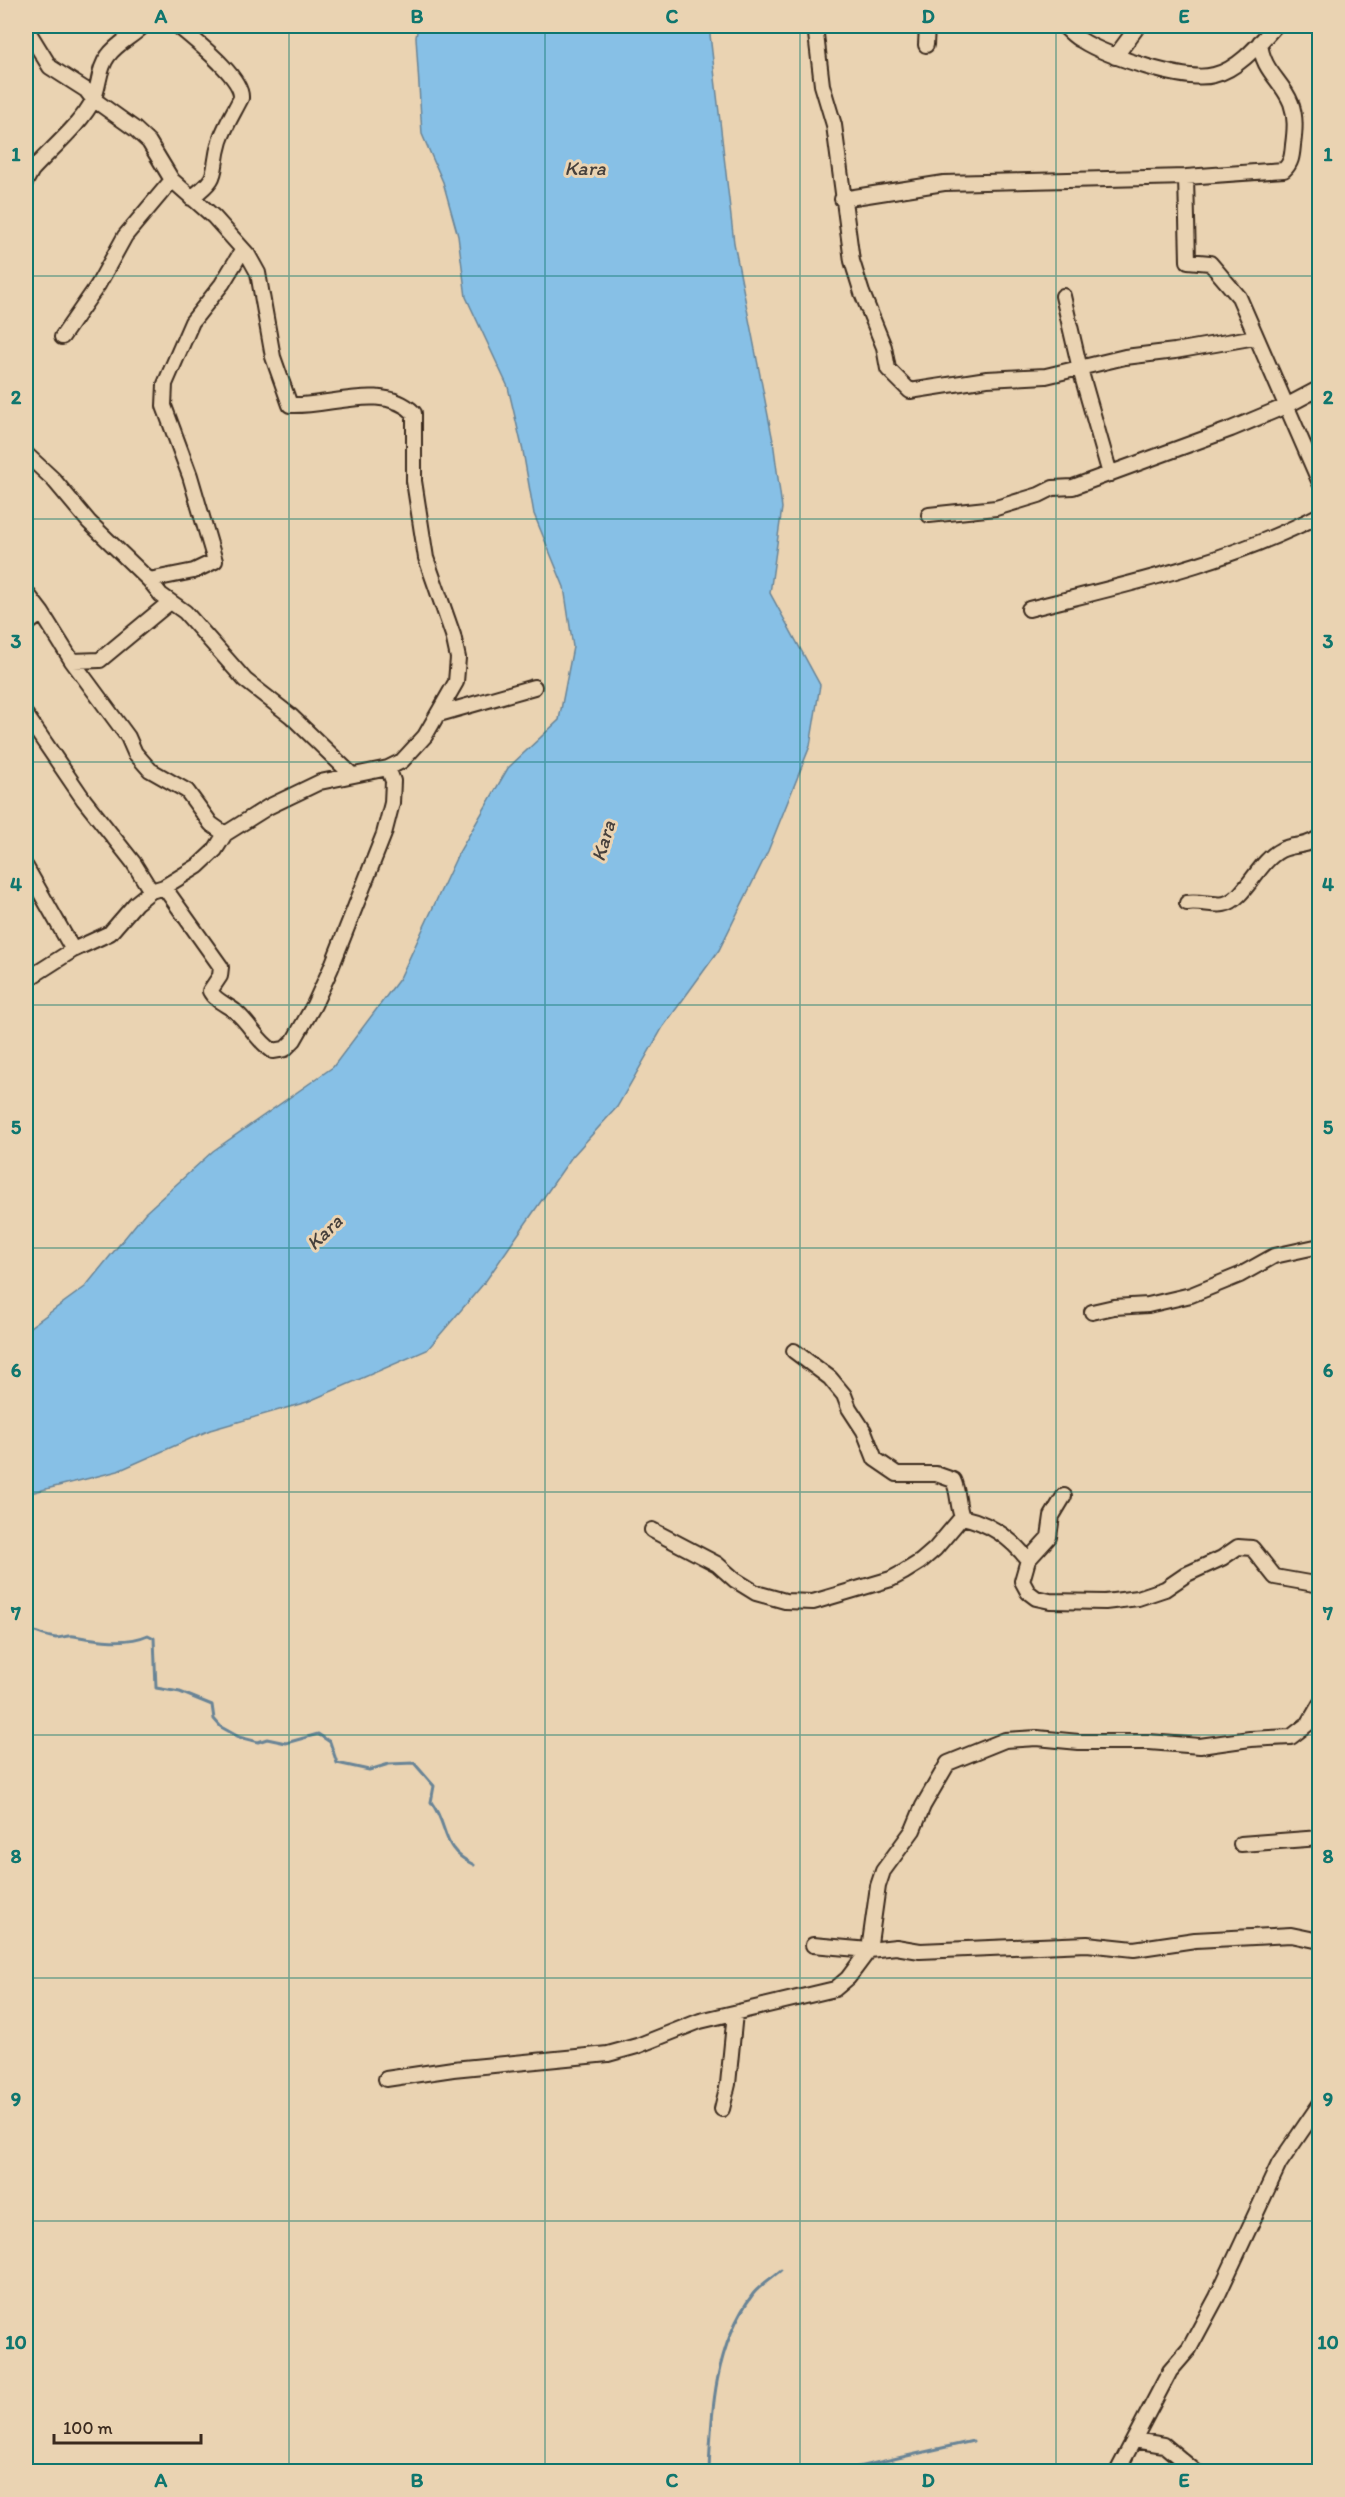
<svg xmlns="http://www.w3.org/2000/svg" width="1345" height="2497" viewBox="0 0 1345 2497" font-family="Itim,sans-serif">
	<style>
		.water { fill: #87c0e6; stroke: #698496; stroke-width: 1.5 }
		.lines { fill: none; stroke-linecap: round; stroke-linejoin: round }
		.stream { stroke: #698496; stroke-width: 3 }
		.minor-casing { stroke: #3b2a1e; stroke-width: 18 }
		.minor { stroke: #ead3b2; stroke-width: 14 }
		.grid { fill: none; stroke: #0f766e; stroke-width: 1.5; stroke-opacity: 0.55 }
		.labels { text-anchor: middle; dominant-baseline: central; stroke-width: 6; stroke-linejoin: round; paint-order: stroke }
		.water-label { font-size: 20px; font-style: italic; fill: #46403c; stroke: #ead3b2 }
		.neatline { fill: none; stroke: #0f766e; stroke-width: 2 }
		.grid-label { font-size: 20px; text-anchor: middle; font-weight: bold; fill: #0f766e }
	</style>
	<rect width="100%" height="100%" fill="#ead3b2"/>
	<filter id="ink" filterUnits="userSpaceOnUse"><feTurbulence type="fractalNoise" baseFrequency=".0167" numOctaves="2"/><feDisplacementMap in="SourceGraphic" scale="12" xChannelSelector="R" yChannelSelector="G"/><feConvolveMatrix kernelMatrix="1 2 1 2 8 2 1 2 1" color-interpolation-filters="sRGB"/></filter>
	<g filter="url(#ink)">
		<!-- water -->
		<path class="water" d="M 418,26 L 709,26 L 734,243 L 773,441 L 782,508 L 770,593 L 820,685 L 810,746 L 768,851 L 719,950 L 663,1027 L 617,1107 L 571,1158 L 485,1282 L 427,1350 L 307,1402 L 210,1430 L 118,1471 L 26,1494 L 26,1330 L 85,1287 L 145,1213 L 213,1151 L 333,1067 L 400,978 L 458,854 L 508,768 L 559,720 L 573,647 L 564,587 L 534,514 L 523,451 L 508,387 L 466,297 L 458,236 L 443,182 L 422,134 L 416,37 Z"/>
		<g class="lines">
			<!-- stream -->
			<path class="stream" d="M 26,1623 L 29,1629 C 37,1633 47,1637 56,1638 C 62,1638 68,1635 74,1636 C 97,1640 126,1645 148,1635 L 154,1638 L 156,1688 L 180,1692 L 212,1705 L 214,1719 L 221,1727 L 239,1737 L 258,1742 L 267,1739 L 286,1743 L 318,1734 L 330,1742 L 337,1763 L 369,1770 L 389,1764 L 414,1763 L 434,1786 L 431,1802 C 450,1827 439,1848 474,1865
				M 709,2472 C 711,2410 715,2345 753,2294 C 760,2285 772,2278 781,2270
				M 836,2472 L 973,2441"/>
			<defs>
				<path id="minor" d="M 178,26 C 194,40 243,77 241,98 C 234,112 225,126 220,141 C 210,174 223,174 191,198
					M 815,26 L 822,85 L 834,125 L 852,261 L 862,293 L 884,347 L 888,369 L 910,391 L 987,379 L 1046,376 L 1125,357 L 1175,351 L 1256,337
					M 1063,26 C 1069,30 1074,37 1081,40 C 1106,56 1186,83 1214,75 C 1239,69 1259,44 1275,26
					M 26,28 L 50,67 L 86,90 L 93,99 L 135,129 L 149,142 L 172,180 L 214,217 L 248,255 L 258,273 L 273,357 L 290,405 C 330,407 383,382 414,413 L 414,481 L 426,558 L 453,635 L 458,658 L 456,682 L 425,736 L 402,761 L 388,768 L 320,782 L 268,807 L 225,834 L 215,850 L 198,866 L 164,887 L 151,891 L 136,903 L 110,933 L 73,950 L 26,980
					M 926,45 L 927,26
					M 1115,57 L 1138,26
					M 1186,177 L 1188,261 L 1210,263 L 1239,297 L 1320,483
					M 26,181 L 32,170 C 49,151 83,122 93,100 C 100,85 98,69 108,56 C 117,43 132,37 143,26
					M 842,199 L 944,183 L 1186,177 L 1284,170 C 1292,162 1292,155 1293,145 C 1295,130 1296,117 1291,103 C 1282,80 1262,71 1260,42
					M 1063,296 L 1080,369 L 1110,474
					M 62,337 L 98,285 L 125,236 L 172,180
					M 26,454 L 53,479 L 89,522 L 149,580 L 161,595 L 185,612 L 245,680 L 291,716 L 351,774
					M 929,515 L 996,508 L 1039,495 L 1053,488 L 1073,487 L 1231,429 L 1286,406 L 1320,388
					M 149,580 L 194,571 L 215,561 L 190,476 L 164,406 L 165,384 L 192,322 L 222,284 L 242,251
					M 26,592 L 42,613 L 72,661 L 128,737 L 135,753 L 150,770 L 187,791 L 211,824 L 225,834
					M 1029,609 C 1128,584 1228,563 1320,515
					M 26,625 L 42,613
					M 72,661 L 100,660 L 170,602
					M 439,714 L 534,687
					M 26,715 L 84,800 L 133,862 L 151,891
					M 26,867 L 73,950
					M 164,887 L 221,967 L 220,976 L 210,991 C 215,1001 228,1005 236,1012 C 251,1025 257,1041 273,1051 L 285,1049 L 294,1040 L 314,1005 L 331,968 L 384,834 L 392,803 L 393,781 L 388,768
					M 1187,903 C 1199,901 1214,906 1224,904 C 1245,900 1258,861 1281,850 C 1295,843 1302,849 1320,837
					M 1092,1312 L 1114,1307 L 1148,1305 L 1191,1295 L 1240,1275 L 1274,1256 L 1320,1246
					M 794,1351 L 830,1378 L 844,1395 L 849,1408 L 864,1431 L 875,1459 L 897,1474 L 936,1474 L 953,1480 C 959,1492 957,1504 962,1517 C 990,1523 1011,1538 1028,1560
					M 1064,1496 L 1052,1516 L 1049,1537 L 1028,1560 L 1022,1581 L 1028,1592 L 1036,1598 L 1050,1601 L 1105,1602 L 1138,1598 L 1165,1589 L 1187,1574 L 1222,1558 L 1238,1547 L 1252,1548 L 1275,1577 L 1320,1585
					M 652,1530 L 717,1564 L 735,1580 L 756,1593 L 785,1601 L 813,1602 L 891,1579 L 904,1572 L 920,1562 L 935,1549 L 962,1517
					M 1241,1844 L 1320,1838
					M 813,1945 L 869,1950 L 878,1886 L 883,1871 L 913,1830 L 923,1806 L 948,1763 L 1005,1740 L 1037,1738 L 1079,1742 L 1149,1742 L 1200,1746 L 1250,1739 L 1291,1737 L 1309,1723 L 1320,1704
					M 386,2079 L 453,2069 L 608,2054 L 637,2046 L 700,2021 L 835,1989 L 848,1978 L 869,1950 L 896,1947 L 920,1951 L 1087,1944 L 1134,1949 L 1195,1940 L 1291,1935 L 1320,1941
					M 722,2109 L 728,2084 L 735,2013
					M 1134,2440 L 1164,2445 L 1196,2472
					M 1117,2472 L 1170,2371 L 1189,2349 L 1217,2297 L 1279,2164 L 1320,2104"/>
			</defs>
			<!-- minor casing -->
			<use href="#minor" class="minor-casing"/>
			<!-- minor -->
			<use href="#minor" class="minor"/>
		</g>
	</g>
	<!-- grid -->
	<path class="grid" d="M 289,26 L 289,2472M 545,26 L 545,2472M 800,26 L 800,2472M 1056,26 L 1056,2472M 26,276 L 1320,276M 26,519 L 1320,519M 26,762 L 1320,762M 26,1005 L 1320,1005M 26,1248 L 1320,1248M 26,1492 L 1320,1492M 26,1735 L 1320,1735M 26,1978 L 1320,1978M 26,2221 L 1320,2221"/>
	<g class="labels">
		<!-- water labels -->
		<g class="water-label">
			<text x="585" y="168">Kara</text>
			<text transform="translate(603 841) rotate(-74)">Kara</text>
			<text transform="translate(324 1232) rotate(-44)">Kara</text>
		</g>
	</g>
	<!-- margin -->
	<rect width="1345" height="2497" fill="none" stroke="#ead3b2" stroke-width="66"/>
	<!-- scale -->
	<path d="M54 2434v9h147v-9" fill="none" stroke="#3b2a1e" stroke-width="3"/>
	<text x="63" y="2434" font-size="18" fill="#3b2a1e" stroke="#ead3b2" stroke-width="4.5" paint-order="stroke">100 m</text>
	<rect x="33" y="33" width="1279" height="2431" class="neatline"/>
	<g class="grid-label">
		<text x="161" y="23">A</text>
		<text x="417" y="23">B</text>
		<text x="672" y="23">C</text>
		<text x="928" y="23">D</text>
		<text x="1184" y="23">E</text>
		<text x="16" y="161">1</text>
		<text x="1328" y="161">1</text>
		<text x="16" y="404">2</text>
		<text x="1328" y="404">2</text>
		<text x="16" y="648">3</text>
		<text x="1328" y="648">3</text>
		<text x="16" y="891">4</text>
		<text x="1328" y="891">4</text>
		<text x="16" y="1134">5</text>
		<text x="1328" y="1134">5</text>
		<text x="16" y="1377">6</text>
		<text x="1328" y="1377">6</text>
		<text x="16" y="1620">7</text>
		<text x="1328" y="1620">7</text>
		<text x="16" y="1863">8</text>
		<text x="1328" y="1863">8</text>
		<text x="16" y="2106">9</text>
		<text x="1328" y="2106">9</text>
		<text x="16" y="2349">10</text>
		<text x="1328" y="2349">10</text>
		<text x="161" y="2487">A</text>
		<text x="417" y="2487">B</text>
		<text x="672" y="2487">C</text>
		<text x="928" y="2487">D</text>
		<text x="1184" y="2487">E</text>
	</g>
</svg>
